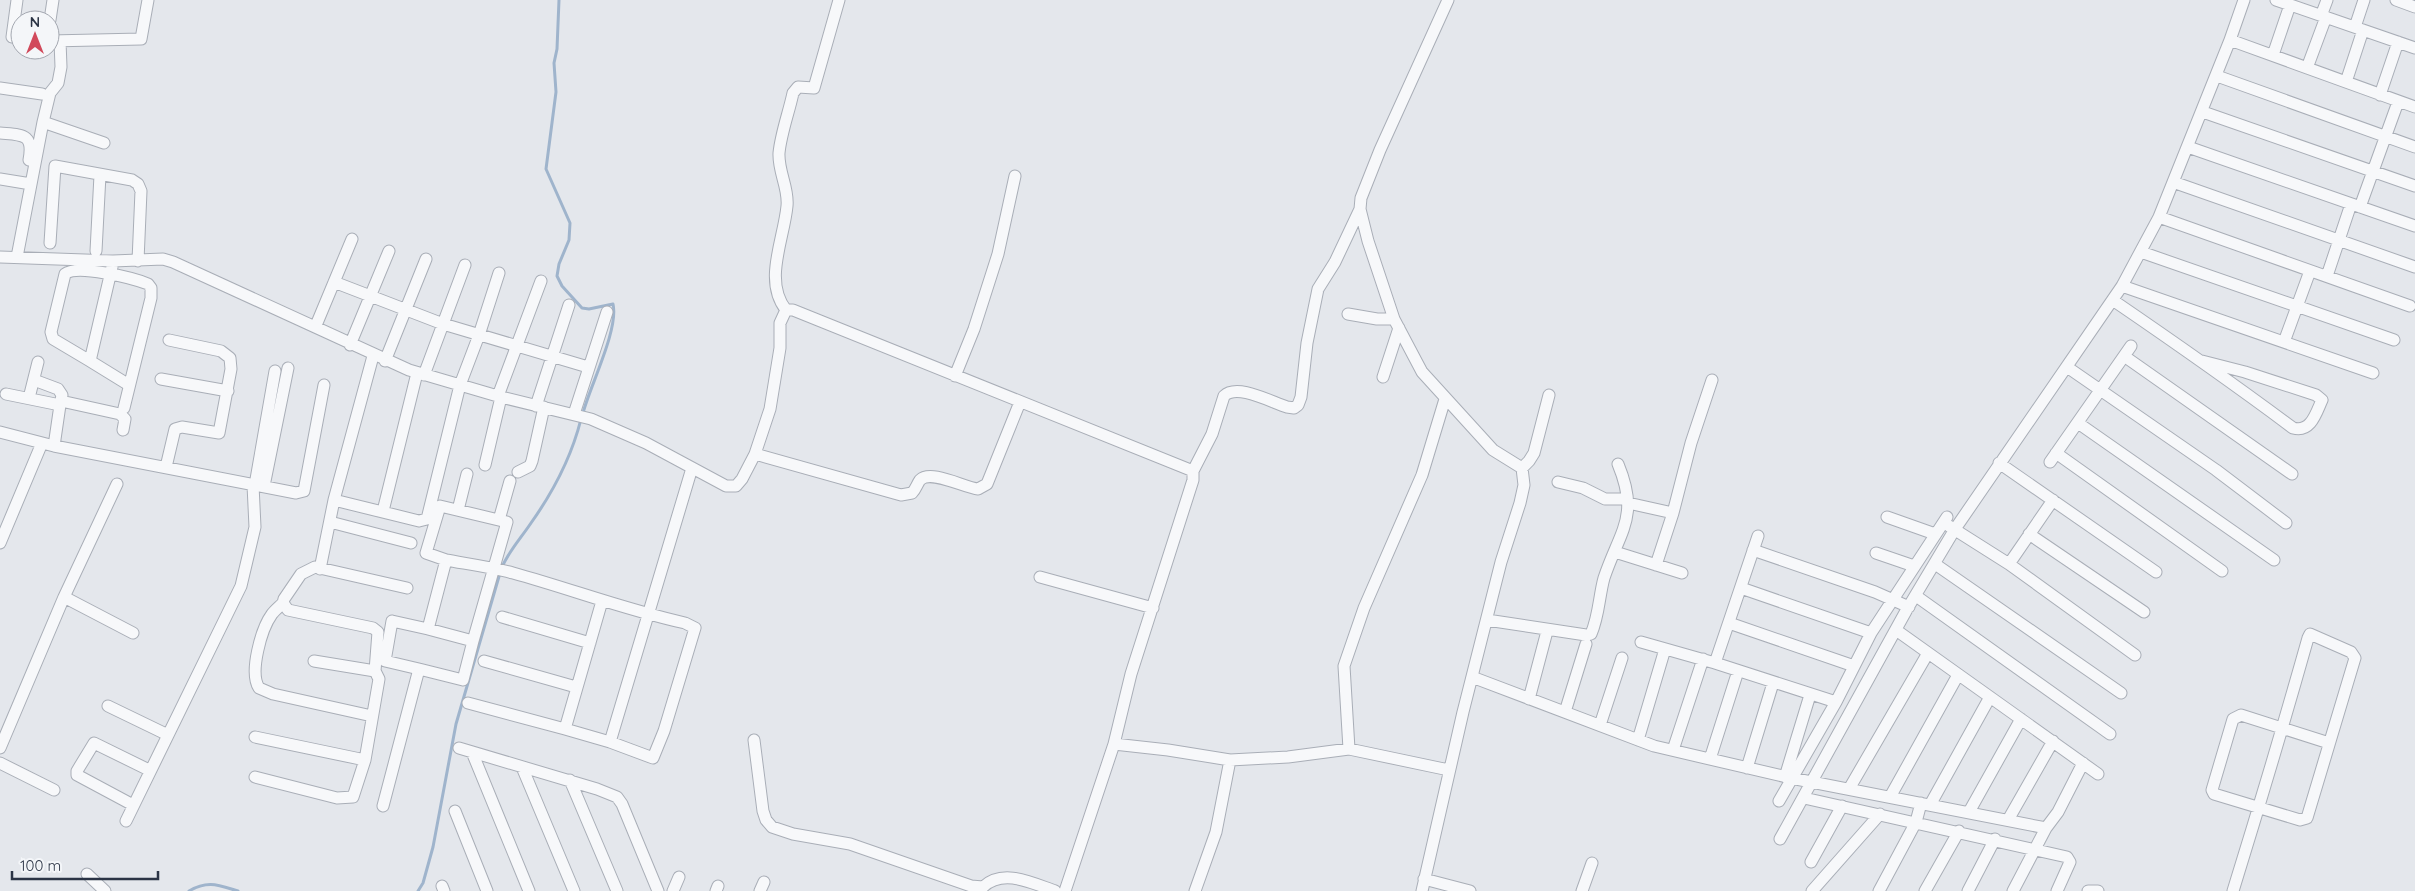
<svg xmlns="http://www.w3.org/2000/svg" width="2415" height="891" viewBox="0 0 2415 891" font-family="Quicksand,sans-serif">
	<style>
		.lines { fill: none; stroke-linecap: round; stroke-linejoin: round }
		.stream { stroke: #9fb4cc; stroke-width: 3 }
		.street-casing { stroke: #a9aeb7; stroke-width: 13 }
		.street { stroke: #f7f8fa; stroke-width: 11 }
	</style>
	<rect width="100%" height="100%" fill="#e4e7ec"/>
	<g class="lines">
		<!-- stream -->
		<path class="stream" d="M 559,0 L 557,49 L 554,63 L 556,92 L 546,169 L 570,223 L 569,240 L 559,264 L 557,276 L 562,286 L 582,308 L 589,309 L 613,304 C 619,329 590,386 583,413
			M 502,567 C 509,551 521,538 531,523 C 553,492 572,455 581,419
			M 189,891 C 208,880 218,885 238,891
			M 418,891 L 423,883 L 433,847 L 456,724 L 500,573"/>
		<defs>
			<path id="street" d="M 2276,0 L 2415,48
				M 2396,0 L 2415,7
				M 2321,16 L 2327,0
				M 50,20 L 53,0
				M 2355,27 L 2364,0
				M 12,37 L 17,0
				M 2230,40 L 2244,0
				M 50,41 L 141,39 L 148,0
				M 2273,55 L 2290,5
				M 2307,68 L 2326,17
				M 2217,76 L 2415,147
				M 2346,82 L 2363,30
				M 0,88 L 42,94
				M 2380,95 L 2398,42
				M 2203,112 L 2415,186
				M 43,122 L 104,143
				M 0,133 C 22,135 34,133 29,160
				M 2188,147 L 2415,226
				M 0,179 L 31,184
				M 2173,182 L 2415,267
				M 2360,207 L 2398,102
				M 2159,217 L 2410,306
				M 50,243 L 55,166 L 132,180 L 138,184 L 141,191 L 138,261
				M 96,251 L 100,175
				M 2141,252 L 2394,340
				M 0,257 L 113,261 L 163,259 L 173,262 L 409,370 L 501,397 L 591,419 L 646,443 L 726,486 L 736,486 L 742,479 L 755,454 L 770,409 L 780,348 L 780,323 L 786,310 L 793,310 L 1193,471 L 1193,480 L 1131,674 L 1114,744 L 1065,891
				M 17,257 L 43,122 L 50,93 L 58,83 L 61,67 L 60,41
				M 112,267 L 90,361 L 129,385
				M 2327,276 L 2351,204
				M 334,282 L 443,324 L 588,367
				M 2122,286 L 2373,373
				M 2114,301 C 2174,342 2234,384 2293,428 C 2311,433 2316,413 2322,400 L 2316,395 L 2245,372 L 2202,361
				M 786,310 C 763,281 784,239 787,206 C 789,188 778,172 779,153 C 781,133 789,112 793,93 L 798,87 L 814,88 L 839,0
				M 1348,314 L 1377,319 L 1394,319
				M 317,323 L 352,239
				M 2284,342 L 2310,271
				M 350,345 L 389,251
				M 2124,356 L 2292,474
				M 90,361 L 53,339 L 51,332 L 65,274 C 77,264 133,278 148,284 L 151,288 L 151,298 L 124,408
				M 385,361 L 426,259
				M 2067,367 L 2216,470 L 2286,523
				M 424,375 L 465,265
				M 955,376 L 974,329 L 998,254 L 1015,176
				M 1383,377 L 1399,328
				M 161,379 L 228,391
				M 34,380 L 58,389 L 62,395 L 60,405
				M 6,394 L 60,405 L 54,446
				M 498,396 L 541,281
				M 29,398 L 38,362
				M 61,401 L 120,414 L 125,419 L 123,430
				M 536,406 L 569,305
				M 574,414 L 607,312
				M 2078,423 L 2274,560
				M 0,432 L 54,446 L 255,485 L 275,371
				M 2056,453 L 2222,571
				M 755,454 L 901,495 L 912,493 C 916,489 917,484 920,480 C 931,469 965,488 978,489 L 987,484 L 1020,402
				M 2050,462 L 2131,346
				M 1999,463 L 2156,572
				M 485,465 L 501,397
				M 166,467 L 175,429 L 182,427 L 219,433 L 231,369 L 230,358 L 221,351 L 169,340
				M 1522,468 L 1529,461 L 1534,453 L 1549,395
				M 1193,471 L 1212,434 L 1224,396 C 1237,383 1271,402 1287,407 L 1294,408 L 1298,405 L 1301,397 L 1307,343 L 1318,289 L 1335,262 L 1360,209
				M 518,472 L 530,466 L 532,461 L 544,407
				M 1558,482 L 1583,488 L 1605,499 L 1627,499
				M 255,485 L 296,493 L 304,491 L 324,385
				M 264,486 L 288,368
				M 334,500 L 419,521 L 427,519 L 460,385 L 479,335 L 499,273
				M 1628,503 L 1673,513 L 1691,443 L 1712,380
				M 458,510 L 467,474
				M 383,511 L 417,373
				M 1887,517 L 1935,534
				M 499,520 L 510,481
				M 330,522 L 411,543
				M 1949,526 L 2009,564 L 2135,655
				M 2029,534 L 2144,612
				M 0,543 L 42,443
				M 1753,550 L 1875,592 L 1909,607
				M 1615,552 L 1682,573
				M 1876,553 L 1914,566
				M 446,560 L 426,553 L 440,506 L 507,522 L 473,641 L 428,629 L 446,560 C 468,564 491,567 513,573 C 571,589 626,610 685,623 L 695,628 L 664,731 L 653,758 L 610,742 L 565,729
				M 1935,564 L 2121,693
				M 2009,564 L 2053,500
				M 1656,565 L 1673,513
				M 320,569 L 334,500 L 373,356
				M 1040,577 L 1153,608
				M 1741,588 L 1871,633
				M 1916,596 L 2110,734
				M 64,597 L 133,633
				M 283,603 C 279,607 275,610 272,614 C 261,629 249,673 259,688 L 273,694 L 372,716
				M 502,617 L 590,643
				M 1487,620 L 1586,635 L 1591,634 C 1599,616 1599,596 1604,578 C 1620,530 1640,517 1618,464
				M 1729,623 L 1854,666
				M 1896,630 L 2098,774
				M 1641,642 L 1715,663 L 1836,702
				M 484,661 L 576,687
				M 1715,663 L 1758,536
				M 419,669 L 463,680 L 473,641
				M 375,671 L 378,632 L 373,628 L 288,610 L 283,603 L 284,599 L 301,574 L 315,567 L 407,588
				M 1472,677 L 1654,746 L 1791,778 L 2046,828 L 2058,812 L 2083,763
				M 1529,699 L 1546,635
				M 468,703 L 565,729 L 602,601
				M 108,706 L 168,735
				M 1565,712 L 1586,644
				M 1600,725 L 1622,658
				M 255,737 L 365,760
				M 754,740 L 763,811 L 766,820 L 772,827 L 793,834 L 850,844 L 971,886 L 983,887 C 1003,868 1032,883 1055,891
				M 1638,740 L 1665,649
				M 610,742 L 692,468
				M 1114,744 L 1168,750 L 1230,760
				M 0,748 L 64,597 L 117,484
				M 459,748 L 597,789 L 617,797 L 622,804 L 658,891
				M 1349,749 L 1344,666 L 1364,608 L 1422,475 L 1445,399
				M 1673,750 L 1703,659
				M 472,752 L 529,891
				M 1710,759 L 1738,671
				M 0,763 L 54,790
				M 522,767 L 574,891
				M 1747,768 L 1773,683
				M 255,777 L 337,798 L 353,797 L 365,760 L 379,679 L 375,671 L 314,661
				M 1785,777 L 1810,695
				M 570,780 L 617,891
				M 1849,789 L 1928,653
				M 1890,797 L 1958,675
				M 1804,798 L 2067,857 L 2070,862 L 2057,891
				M 1779,801 L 1836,702 L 1871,633 L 1947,517
				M 133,805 L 77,775 L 77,771 L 94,743 L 149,770
				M 1930,805 L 1990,697
				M 383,806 L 419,669 L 385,661 L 392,621 L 428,629
				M 455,811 L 487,891
				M 1969,812 L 2021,719
				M 2008,820 L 2053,741
				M 126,821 L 241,586 L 255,527 L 253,485
				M 1780,839 L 1906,611 L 1955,529 L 2122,286 L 2159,217 L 2230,40 L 2415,107
				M 1811,862 L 1842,806
				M 87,874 L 105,891
				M 1424,879 L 1470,891
				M 442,886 L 444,891
				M 673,891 L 679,877
				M 716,891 L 718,886
				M 760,891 L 764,882
				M 1195,891 L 1216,832 L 1230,760 L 1288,757 L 1349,749 L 1449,770
				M 1422,891 L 1463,712 L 1501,562 L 1520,503 L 1524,485 L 1522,468 L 1493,450 L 1422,372 L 1394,319 L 1368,241 L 1360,209 L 1361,198 L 1380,150 L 1448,0
				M 1582,891 L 1592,863
				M 1812,891 L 1880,814
				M 1879,891 L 1916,822 L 1921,803
				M 1925,891 L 1959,831
				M 1968,891 L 1995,839
				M 2013,891 L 2046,828
				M 2088,891 L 2098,891
				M 2233,891 C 2259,807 2284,723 2308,638 L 2310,634 L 2351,652 L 2355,658 L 2307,818 L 2300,820 L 2214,794 L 2212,790 L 2233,719 L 2241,715 L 2329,743"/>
		</defs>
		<!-- street casing -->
		<use href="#street" class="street-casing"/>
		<!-- street -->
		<use href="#street" class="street"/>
	</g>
	<!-- north arrow -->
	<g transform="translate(35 35)"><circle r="24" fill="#f4f6f9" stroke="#a4a8b1"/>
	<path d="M0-4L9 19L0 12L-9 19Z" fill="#d1495b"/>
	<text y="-8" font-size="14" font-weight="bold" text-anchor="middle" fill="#2b3445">N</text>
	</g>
	<!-- scale -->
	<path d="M12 871v8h146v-8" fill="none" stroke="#2b3445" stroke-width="2.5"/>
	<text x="20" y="871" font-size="15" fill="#2b3445" stroke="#f4f6f9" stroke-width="4" paint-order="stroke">100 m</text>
</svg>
